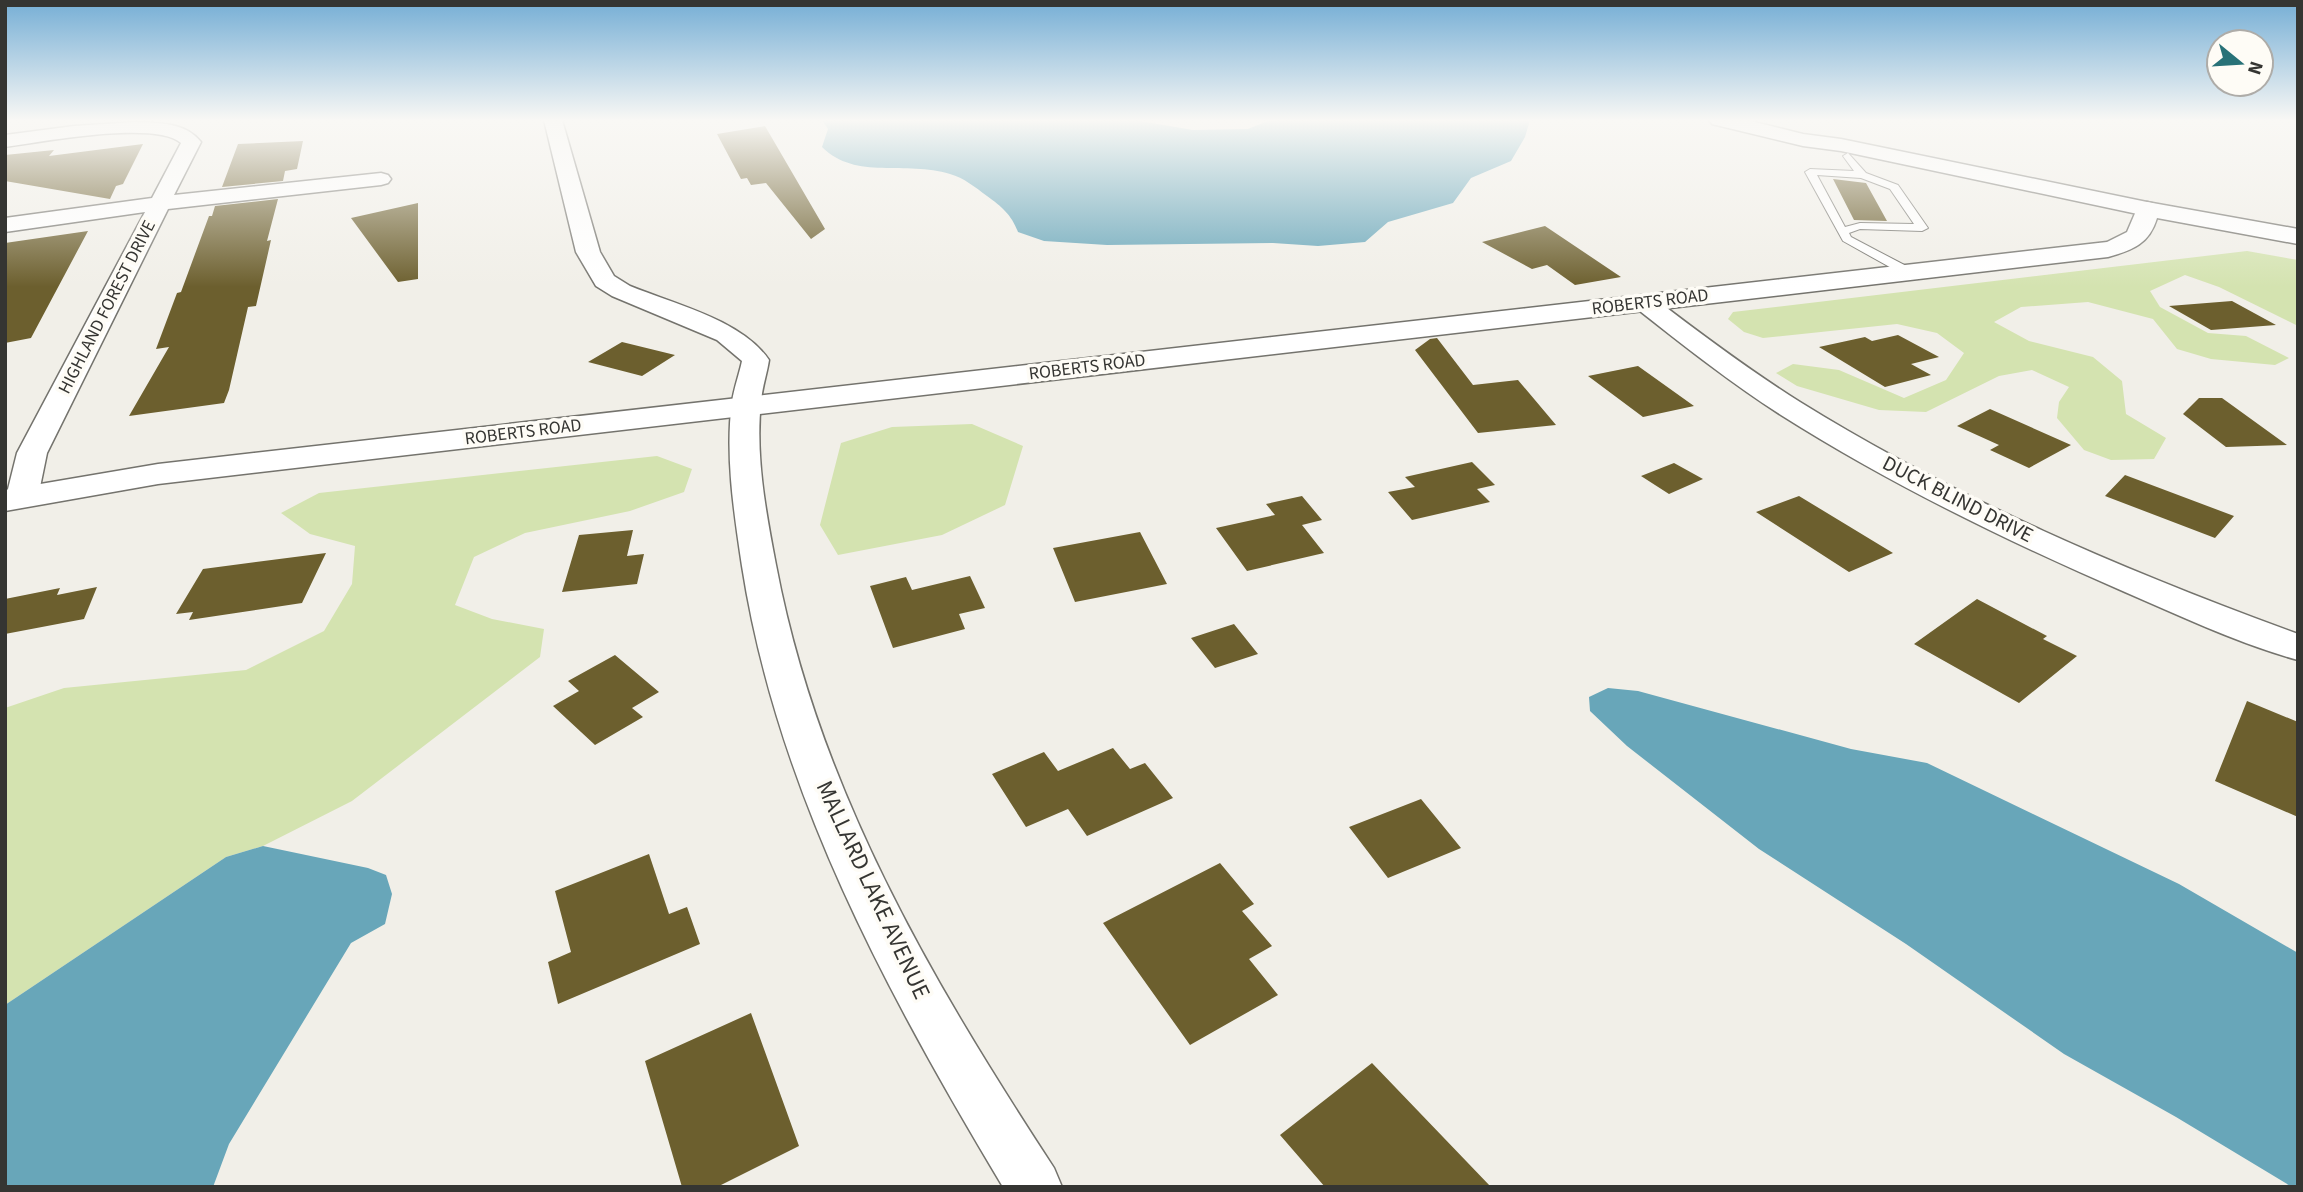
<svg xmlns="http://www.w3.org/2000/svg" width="2303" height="1192" viewBox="0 0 2303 1192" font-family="'Source Sans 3',sans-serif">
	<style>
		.green { fill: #d4e3b0 }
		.water { fill: #68a6b9 }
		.building { fill: #6c5f2e }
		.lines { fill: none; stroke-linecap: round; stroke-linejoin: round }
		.lane-casing { stroke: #74736d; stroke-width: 2 }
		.street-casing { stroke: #74736d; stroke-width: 3 }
		.secondary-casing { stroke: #74736d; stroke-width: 3 }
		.primary-casing { stroke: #74736d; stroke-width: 3 }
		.lane { fill: #fff; fill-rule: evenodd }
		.street { fill: #fff; fill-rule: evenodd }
		.secondary { fill: #fff; fill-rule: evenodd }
		.primary { fill: #fff; fill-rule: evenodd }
		.labels { text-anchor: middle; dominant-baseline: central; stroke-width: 7; stroke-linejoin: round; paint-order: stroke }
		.far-street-label { font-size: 18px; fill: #353532; stroke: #fefcf6 }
		.street-label { font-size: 21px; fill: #353532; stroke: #fefcf6 }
		.near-street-label { font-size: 24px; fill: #353532; stroke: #fefcf6 }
	</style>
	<rect width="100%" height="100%" fill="#f1efe8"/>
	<!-- green -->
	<path class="green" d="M 2247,251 L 2298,260 L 2298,326 L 2219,287 L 2185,275 L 2150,291 L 2160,307 L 2208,333 L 2246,336 L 2289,358 L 2275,365 L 2211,359 L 2177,349 L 2153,319 L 2088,302 L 2021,307 L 1994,322 L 2029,341 L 2093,357 L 2122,381 L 2126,414 L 2166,438 L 2154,459 L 2111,460 L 2084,450 L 2057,418 L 2059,402 L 2069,387 L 2032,370 L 1999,376 L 1926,412 L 1879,410 L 1797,386 L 1776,373 L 1793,364 L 1839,370 L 1904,398 L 1946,380 L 1964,353 L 1937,333 L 1897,324 L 1763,338 L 1744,332 L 1728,319 L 1733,312 Z
		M 972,424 L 1023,446 L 1005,505 L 942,535 L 838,555 L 820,525 L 841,443 L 892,427 Z
		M 657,456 L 692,469 L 684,492 L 630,511 L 525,533 L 474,557 L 455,605 L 492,619 L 544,629 L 540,657 L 352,801 L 263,846 L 226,857 L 5,1005 L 5,708 L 64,688 L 246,670 L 324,631 L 352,584 L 355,546 L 310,534 L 281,513 L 319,493 Z"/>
	<!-- water -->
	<path class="water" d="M 822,120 L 1134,120 L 1193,130 L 1248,129 L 1270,120 L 1530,120 L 1525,137 L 1511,161 L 1471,178 L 1453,203 L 1388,222 L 1365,242 L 1318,246 L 1273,243 L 1107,245 L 1044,241 L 1018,232 C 1011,214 1002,207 987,196 C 975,187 964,178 950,174 C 906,160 856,181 822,147 L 828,129 Z
		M 1608,688 L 1638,691 L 1851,749 L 1927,763 L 2179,884 L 2298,953 L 2298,1187 L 2292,1187 L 2176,1117 L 2064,1054 L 1906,944 L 1759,849 L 1627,746 L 1590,711 L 1589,697 Z
		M 263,846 L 368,868 L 386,875 L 392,894 L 385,924 L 351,943 L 229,1144 L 213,1187 L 5,1187 L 5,1005 L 226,857 Z"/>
	<!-- building -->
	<path class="building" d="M 765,126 L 825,229 L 811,239 L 766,183 L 751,185 L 747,178 L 741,179 L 717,134 Z
		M 303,141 L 297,169 L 285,171 L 283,181 L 222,187 L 238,144 Z
		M 143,144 L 123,184 L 116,186 L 110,199 L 5,181 L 5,155 L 54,150 L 49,156 Z
		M 1833,179 L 1866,183 L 1887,221 L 1854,220 Z
		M 278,199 L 267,241 L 271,240 L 256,306 L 248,307 L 229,390 L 224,403 L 129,416 L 169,347 L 156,349 L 177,293 L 181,292 L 209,216 L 212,216 L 215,206 Z
		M 418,203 L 418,279 L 398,282 L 351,218 Z
		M 1545,226 L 1621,277 L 1575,285 L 1547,265 L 1532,269 L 1482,242 Z
		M 88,231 L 31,338 L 5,343 L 5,243 Z
		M 2232,301 L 2276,325 L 2211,330 L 2169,306 Z
		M 1898,335 L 1939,357 L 1911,364 L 1931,375 L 1885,387 L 1819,347 L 1865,337 L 1872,341 Z
		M 1437,338 L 1473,385 L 1518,380 L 1556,425 L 1478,433 L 1415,350 L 1430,339 Z
		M 622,342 L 675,355 L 642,376 L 588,362 Z
		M 1638,366 L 1694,406 L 1643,417 L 1588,376 Z
		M 2199,398 L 2222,398 L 2287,445 L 2226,447 L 2183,414 Z
		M 1990,409 L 2071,445 L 2029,468 L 1990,450 L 1999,445 L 1957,426 Z
		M 1472,462 L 1495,485 L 1477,489 L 1490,502 L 1412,520 L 1388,492 L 1415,487 L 1405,477 Z
		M 1674,463 L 1703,479 L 1669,494 L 1641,476 Z
		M 2125,475 L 2234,516 L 2215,538 L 2105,496 Z
		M 1302,496 L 1322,520 L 1302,525 L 1324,553 L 1247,571 L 1216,528 L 1275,515 L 1266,504 Z
		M 1799,496 L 1893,553 L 1849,572 L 1756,512 Z
		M 633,530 L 627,556 L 644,554 L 637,584 L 562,592 L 579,535 Z
		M 1140,532 L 1167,584 L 1075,602 L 1053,548 Z
		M 326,553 L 302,603 L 189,620 L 193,612 L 176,614 L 203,569 Z
		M 970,576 L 985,608 L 959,614 L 965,629 L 893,648 L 870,586 L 906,577 L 912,590 Z
		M 97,587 L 84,619 L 5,634 L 5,599 L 60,588 L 57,595 Z
		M 1977,599 L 2047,636 L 2043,639 L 2077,656 L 2019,703 L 1914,644 Z
		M 1234,624 L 1258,654 L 1215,668 L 1191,638 Z
		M 615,655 L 659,692 L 632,708 L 643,717 L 595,745 L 553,706 L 579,691 L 568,681 Z
		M 2247,701 L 2298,722 L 2298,817 L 2215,781 Z
		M 1113,748 L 1130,769 L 1145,763 L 1173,798 L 1087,836 L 1068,809 L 1026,827 L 992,774 L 1044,752 L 1058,771 Z
		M 1421,799 L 1461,848 L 1388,878 L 1349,827 Z
		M 649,854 L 669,914 L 687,907 L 700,944 L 558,1004 L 548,962 L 571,952 L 555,891 Z
		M 1220,863 L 1254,904 L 1242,911 L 1272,946 L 1249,959 L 1278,995 L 1190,1045 L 1103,923 Z
		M 751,1013 L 799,1146 L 717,1187 L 682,1187 L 645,1061 Z
		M 1372,1063 L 1491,1187 L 1325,1187 L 1280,1135 Z"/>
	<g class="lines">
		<defs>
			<path id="lane" d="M 1848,153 L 1866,173 L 1898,185 L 1928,228 L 1922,231 L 1860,229 L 1849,233 L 1851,237 L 1912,269 L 1912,275 L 1904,275 L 1843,241 L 1805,172 L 1810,169 L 1854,171 L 1843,156 ZM 1817,175 L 1861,178 L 1890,189 L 1914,224 L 1860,223 L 1845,227 Z"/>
			<path id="street" d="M 544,120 L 562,120 L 600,252 L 614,276 L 630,286 C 674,304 742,320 769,360 C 767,374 762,387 761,402 C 755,455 766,513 776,565 C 818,788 931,980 1054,1168 L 1062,1187 L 1003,1187 C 887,993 777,791 742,566 C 734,513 725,455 732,402 C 734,388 739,375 742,361 L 717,340 L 612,296 L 596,286 L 576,252 Z
				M 135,122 C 159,123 185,122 201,142 L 174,195 L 381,173 L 388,175 L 391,179 L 388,183 L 381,185 L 168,209 L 47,453 L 38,497 L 33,504 L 22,506 L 11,504 L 6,497 L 17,453 L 145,212 L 5,232 L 5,218 L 152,198 L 181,143 C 156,120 40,142 5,147 L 5,135 L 74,126 Z
				M 1645,296 L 1654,298 C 1701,334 1749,370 1800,402 C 1956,499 2126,571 2298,634 L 2298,660 C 2239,644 2181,616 2125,592 C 2007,541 1890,484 1781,415 C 1731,383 1683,345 1636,308 L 1633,303 L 1636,298 Z"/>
			<path id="secondary" d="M 1709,120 L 1747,120 L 1803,134 L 1841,139 L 2147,202 L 2155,204 L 2159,209 L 2155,214 L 2147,216 L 1841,151 L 1803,146 L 1712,124 Z"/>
			<path id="primary" d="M 2147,202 L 2298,229 L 2298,244 L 2157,218 C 2149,244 2133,250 2108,257 L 158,484 L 5,511 L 5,490 L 158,464 L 2107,242 L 2127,232 L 2139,204 Z"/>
		</defs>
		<!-- lane casing -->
		<use href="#lane" class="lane-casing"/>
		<!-- street casing -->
		<use href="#street" class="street-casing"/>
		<!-- secondary casing -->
		<use href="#secondary" class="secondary-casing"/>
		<!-- primary casing -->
		<use href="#primary" class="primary-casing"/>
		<!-- lane -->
		<use href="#lane" class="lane"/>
		<!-- street -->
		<use href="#street" class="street"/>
		<!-- secondary -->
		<use href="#secondary" class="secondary"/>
		<!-- primary -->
		<use href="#primary" class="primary"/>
	</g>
	<!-- sky -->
	<linearGradient id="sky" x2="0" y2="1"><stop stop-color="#75aed5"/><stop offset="0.42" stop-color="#f9f8f5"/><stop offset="1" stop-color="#f9f8f5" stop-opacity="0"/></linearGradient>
	<rect width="2303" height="287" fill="url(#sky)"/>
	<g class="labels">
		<!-- far-street labels -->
		<g class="far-street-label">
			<text transform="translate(1650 302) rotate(-7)">ROBERTS ROAD</text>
			<text transform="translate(107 307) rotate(-63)">HIGHLAND FOREST DRIVE</text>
			<text transform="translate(1087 367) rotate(-7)">ROBERTS ROAD</text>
			<text transform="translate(523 432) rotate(-7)">ROBERTS ROAD</text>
		</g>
		<!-- street labels -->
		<g class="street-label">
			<text transform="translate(1958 499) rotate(27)">DUCK BLIND DRIVE</text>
		</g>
		<!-- near-street labels -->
		<g class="near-street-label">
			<text transform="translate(873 890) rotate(65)">MALLARD LAKE AVENUE</text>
		</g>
	</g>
	<!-- border -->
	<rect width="2303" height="1192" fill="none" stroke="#353532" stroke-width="14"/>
	<!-- north arrow -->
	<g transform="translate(2240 63) rotate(108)"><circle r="33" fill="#fefcf6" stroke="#aeaca8" stroke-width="2"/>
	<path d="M0-5L12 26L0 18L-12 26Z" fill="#287278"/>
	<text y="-10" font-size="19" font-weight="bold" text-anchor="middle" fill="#353532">N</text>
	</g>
</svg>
